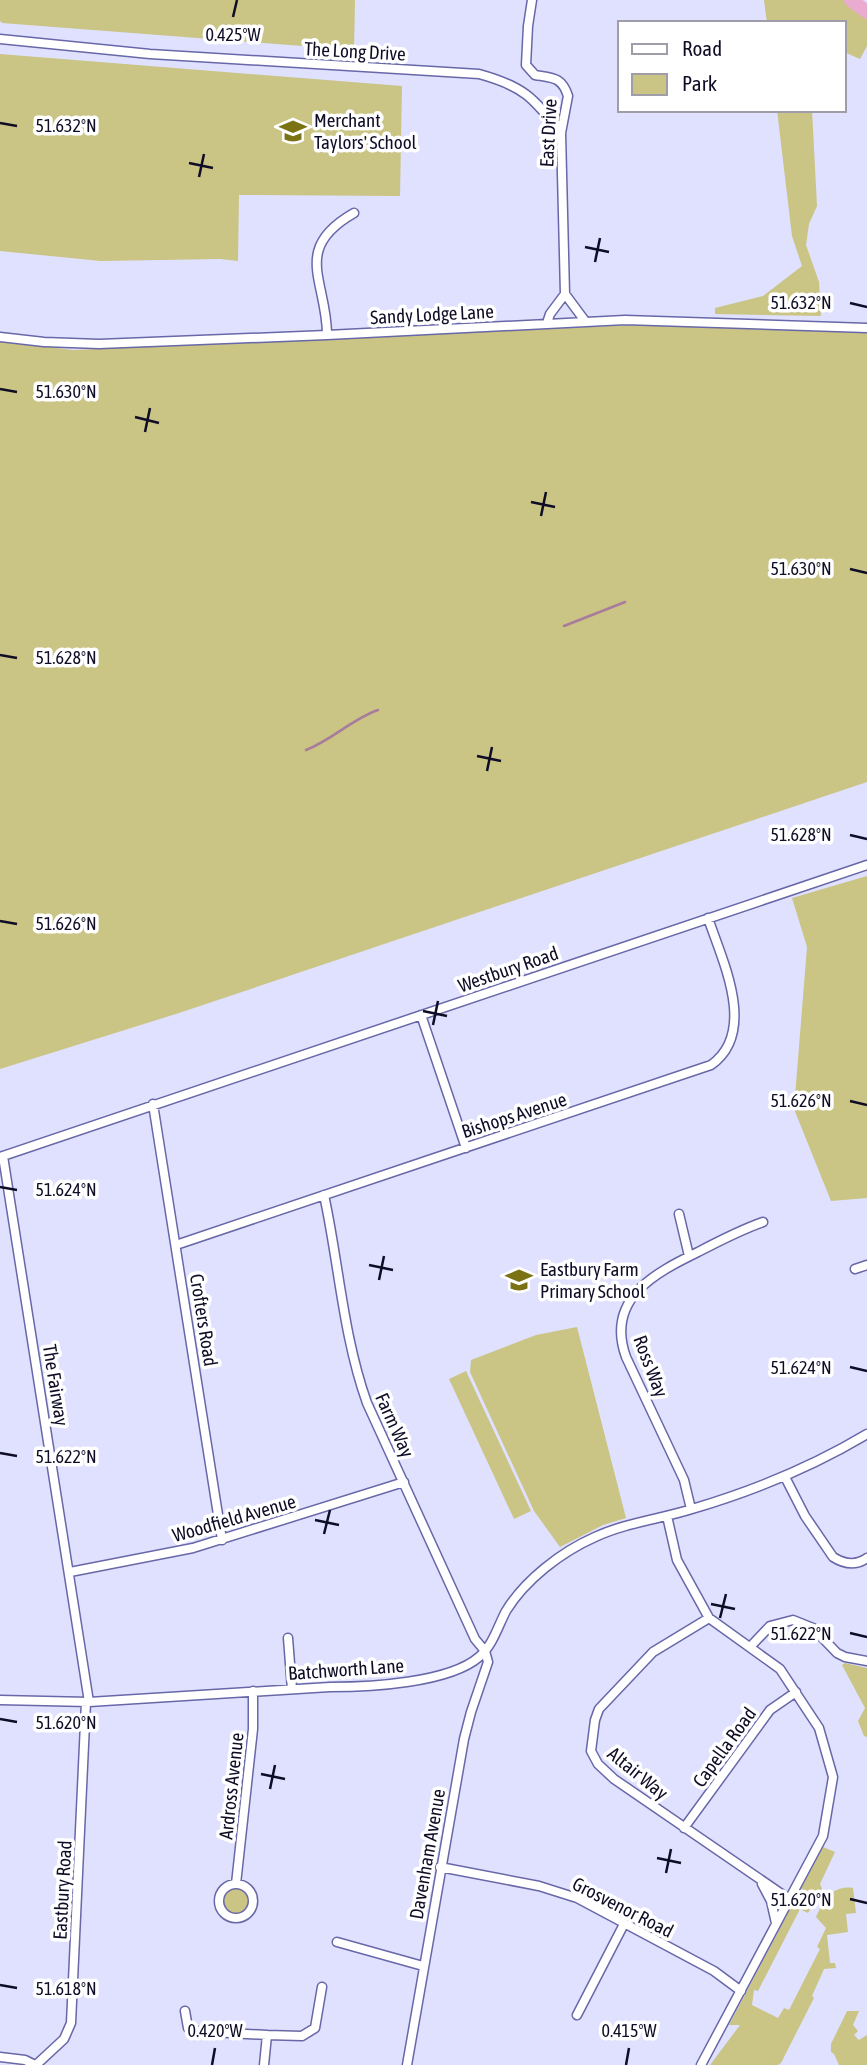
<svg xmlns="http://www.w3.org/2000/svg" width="867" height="2065" viewBox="0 0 867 2065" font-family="'Asap Condensed',sans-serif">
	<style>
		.green { fill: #cac485 }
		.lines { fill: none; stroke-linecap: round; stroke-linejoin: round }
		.stream { stroke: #a87c9c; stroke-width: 2.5 }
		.river { stroke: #e9abcf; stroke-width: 14 }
		.minor-casing { stroke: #6867a8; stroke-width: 11 }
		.minor { stroke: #fff; stroke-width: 8 }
		.ticks { fill: none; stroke: #0f0d26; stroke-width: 2.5 }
		.labels { text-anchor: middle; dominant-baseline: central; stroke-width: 7; stroke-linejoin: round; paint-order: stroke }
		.street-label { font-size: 19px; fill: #0f0d26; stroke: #fff }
		.poi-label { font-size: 19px; fill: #0f0d26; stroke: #fff; text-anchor: start }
		.ticks-label { font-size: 18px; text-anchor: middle; fill: #0f0d26; stroke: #fff; stroke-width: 7; stroke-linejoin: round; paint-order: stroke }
	</style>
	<rect width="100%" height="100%" fill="#dfe1fe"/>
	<!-- green -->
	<path class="green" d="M 0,0 L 355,0 L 354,50 L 2,23 L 0,21 Z
		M 764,0 L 859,0 L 867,4 L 867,46 L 860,59 L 844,52 L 844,23 L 767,23 Z
		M 0,54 L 402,86 L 400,196 L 239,195 L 238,261 L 220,259 L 101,261 L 0,251 Z
		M 777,110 L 812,110 L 817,206 L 809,224 L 806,245 L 819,282 L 821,316 L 715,314 L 715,308 L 763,296 L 802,266 L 792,236 Z
		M 634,325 L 867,333 L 867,782 L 179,1013 L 0,1069 L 0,341 L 73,350 Z
		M 867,876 L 867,1198 L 831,1201 L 794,1109 L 807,947 L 792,898 Z
		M 577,1327 L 626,1518 L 603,1525 L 560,1547 L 534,1511 L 470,1372 L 471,1360 L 536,1335 Z
		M 466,1371 L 531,1511 L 514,1519 L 449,1379 Z
		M 845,1663 L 867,1668 L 867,1737 L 864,1736 L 858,1721 L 865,1708 L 842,1665 Z
		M 823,1847 L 835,1852 L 820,1884 L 822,1889 L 808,1913 L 800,1909 L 758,1991 L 754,1990 L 752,2005 L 778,2018 L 784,2008 L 789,2010 L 820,1949 L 817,1947 L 826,1928 L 816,1917 C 824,1900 832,1885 853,1888 L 856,1913 L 846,1914 L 848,1932 L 827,1935 L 830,1963 L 835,1963 L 836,1968 L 824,1969 L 812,1996 L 814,1998 L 781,2063 L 778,2065 L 710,2065 L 740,2025 L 729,2025 Z
		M222 1901a13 13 0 1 1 26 0a13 13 0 1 1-26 0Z
		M 847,2011 L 859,2011 L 853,2025 L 858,2031 L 854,2035 L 859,2040 L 867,2035 L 867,2065 L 839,2065 L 834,2054 L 831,2052 L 831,2044 Z"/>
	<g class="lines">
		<!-- stream -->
		<path class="stream" d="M 564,626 L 625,602
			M 306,750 C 332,740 352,719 378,710"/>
		<!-- river -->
		<path class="river" d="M 851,0 L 867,12"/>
		<defs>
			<path id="minor" d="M 532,0 L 528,26 L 526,65 L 535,75 C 553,78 562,77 568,96 L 561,133 L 565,294 L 585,321
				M 0,39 L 150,54 L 479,74 C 523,86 533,97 561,133
				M 547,323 L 550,314 L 565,294
				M 327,335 C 327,281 291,249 354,213
				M 0,337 L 44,342 L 99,344 L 327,335 L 625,320 L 867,328
				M 421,1015 L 466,1148
				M 153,1104 L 222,1540
				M 3,1156 L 89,1702
				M 0,1157 L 867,865
				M 324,1195 C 339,1264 343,1336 367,1403 L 475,1639 L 485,1651 L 488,1662 L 471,1712 L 464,1739 L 407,2065
				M 679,1214 L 689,1256
				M 176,1245 L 711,1065 C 758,1032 722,960 708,918
				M 855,1269 L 867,1265
				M 785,1477 L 805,1516 L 833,1557 C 844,1564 856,1566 867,1558
				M 691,1509 L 684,1480 L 626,1357 C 605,1299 655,1273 698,1252 C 719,1241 740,1230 763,1222
				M 667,1516 L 677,1560 L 709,1618 L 780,1669 L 819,1728 L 833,1777 L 823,1836 L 701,2065
				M 70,1572 L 193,1548 L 404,1482
				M 709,1618 L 653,1652 L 599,1709 L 595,1720 L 591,1751 L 598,1764 L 614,1779 L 789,1899
				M 288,1638 L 292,1689
				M 751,1646 L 770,1626 L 793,1620 L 813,1628 L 837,1653 L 845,1657 L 867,1661
				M 0,1700 L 89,1702 L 330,1687 C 370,1687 449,1683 479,1657 C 493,1645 498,1626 506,1611 C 525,1580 561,1552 595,1537 C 625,1523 660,1519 692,1509 C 753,1491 812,1467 867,1434
				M 684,1828 L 770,1710 L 796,1692
				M 440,1867 L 539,1886 L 577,1898 L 714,1971 L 741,1991
				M 236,1884 L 253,1729 L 253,1691
				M 762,1884 L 771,1901 L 776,1923
				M219 1901a17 17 0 1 1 34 0a17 17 0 1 1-34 0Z
				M 337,1942 L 423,1966
				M 185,2011 L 188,2028 L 194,2031 L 267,2035
				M 577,2015 L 624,1924
				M 0,2057 L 25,2060 L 35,2065
				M 36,2065 L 64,2039 L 71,2023 L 86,1702
				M 264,2065 L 267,2035 L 302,2036 L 315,2028 L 322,1987"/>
		</defs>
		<!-- minor casing -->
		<use href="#minor" class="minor-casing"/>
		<!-- minor -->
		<use href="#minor" class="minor"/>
	</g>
	<!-- ticks -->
	<path class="ticks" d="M 233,17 L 237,0M 0,123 L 17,126M 189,163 L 213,168M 199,177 L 204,154M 585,247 L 609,252M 595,262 L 600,238M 850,303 L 867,307M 0,389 L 17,392M 135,417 L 159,423M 145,432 L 150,408M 531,502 L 555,507M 541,516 L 546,492M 850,569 L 867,573M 0,655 L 17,658M 477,756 L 501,761M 487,771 L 492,747M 850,835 L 867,839M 0,921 L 17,924M 423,1011 L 447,1016M 433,1025 L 438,1001M 850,1101 L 867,1105M 0,1187 L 17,1190M 369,1265 L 393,1270M 379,1280 L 384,1256M 850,1367 L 867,1371M 0,1453 L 17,1456M 315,1520 L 339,1525M 324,1534 L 330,1510M 711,1604 L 735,1609M 720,1618 L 726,1594M 850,1633 L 867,1637M 0,1719 L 17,1722M 261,1774 L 285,1779M 270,1789 L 275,1765M 657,1858 L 681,1863M 666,1873 L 671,1849M 850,1899 L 867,1903M 0,1985 L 17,1988M 212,2065 L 215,2048M 626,2065 L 629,2048"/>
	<!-- icons -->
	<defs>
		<symbol id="school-bare" viewBox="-9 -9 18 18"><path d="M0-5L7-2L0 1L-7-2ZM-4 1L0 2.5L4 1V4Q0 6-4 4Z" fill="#7b7213" stroke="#fff" stroke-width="2.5" paint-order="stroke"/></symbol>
	</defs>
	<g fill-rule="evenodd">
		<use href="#school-bare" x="274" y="112" width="38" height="38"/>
		<use href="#school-bare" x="500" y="1261" width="38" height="38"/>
	</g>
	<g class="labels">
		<!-- street labels -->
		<g class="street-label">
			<text transform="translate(355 51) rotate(3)">The Long Drive</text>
			<text transform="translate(548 133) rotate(-87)">East Drive</text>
			<text transform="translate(432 314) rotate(-3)">Sandy Lodge Lane</text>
			<text transform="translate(508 969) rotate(-19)">Westbury Road</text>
			<text transform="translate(514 1115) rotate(-18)">Bishops Avenue</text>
			<text transform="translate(204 1320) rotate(81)">Crofters Road</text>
			<text transform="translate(651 1366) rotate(69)">Ross Way</text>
			<text transform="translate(56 1385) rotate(81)">The Fairway</text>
			<text transform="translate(395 1425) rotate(66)">Farm Way</text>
			<text transform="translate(234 1518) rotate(-16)">Woodfield Avenue</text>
			<text transform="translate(346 1669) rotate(-4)">Batchworth Lane</text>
			<text transform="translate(724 1747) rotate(-54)">Capella Road</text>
			<text transform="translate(638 1773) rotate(39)">Altair Way</text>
			<text transform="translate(231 1786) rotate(-84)">Ardross Avenue</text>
			<text transform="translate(427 1854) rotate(-80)">Davenham Avenue</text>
			<text transform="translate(62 1890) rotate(-87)">Eastbury Road</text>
			<text transform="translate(623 1907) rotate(27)">Grosvenor Road</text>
		</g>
		<!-- poi labels -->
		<g class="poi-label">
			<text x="314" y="120">Merchant<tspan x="314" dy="22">Taylors' School</tspan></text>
			<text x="540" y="1269">Eastbury Farm<tspan x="540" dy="22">Primary School</tspan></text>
		</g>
	</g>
	<g class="ticks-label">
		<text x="233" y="41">0.425°W</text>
		<text x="66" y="132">51.632°N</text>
		<text x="801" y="309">51.632°N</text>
		<text x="66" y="398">51.630°N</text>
		<text x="801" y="575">51.630°N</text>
		<text x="66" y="664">51.628°N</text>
		<text x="801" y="841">51.628°N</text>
		<text x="66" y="930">51.626°N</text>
		<text x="801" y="1107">51.626°N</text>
		<text x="66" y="1196">51.624°N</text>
		<text x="801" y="1374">51.624°N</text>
		<text x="66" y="1463">51.622°N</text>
		<text x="801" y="1640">51.622°N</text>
		<text x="66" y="1729">51.620°N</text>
		<text x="801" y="1906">51.620°N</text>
		<text x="66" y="1995">51.618°N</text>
		<text x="215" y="2037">0.420°W</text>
		<text x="629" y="2037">0.415°W</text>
	</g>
	<!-- legend -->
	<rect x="618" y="21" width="228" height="91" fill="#ffffff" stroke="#9f9ea8" stroke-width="2"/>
	<rect x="632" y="44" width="35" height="10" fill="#ffffff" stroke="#9f9ea8" stroke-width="2"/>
	<text x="682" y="56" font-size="21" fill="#0f0d26">Road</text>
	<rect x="632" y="74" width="35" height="21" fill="#cac485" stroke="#9f9ea8" stroke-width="2"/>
	<text x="682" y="91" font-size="21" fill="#0f0d26">Park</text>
</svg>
